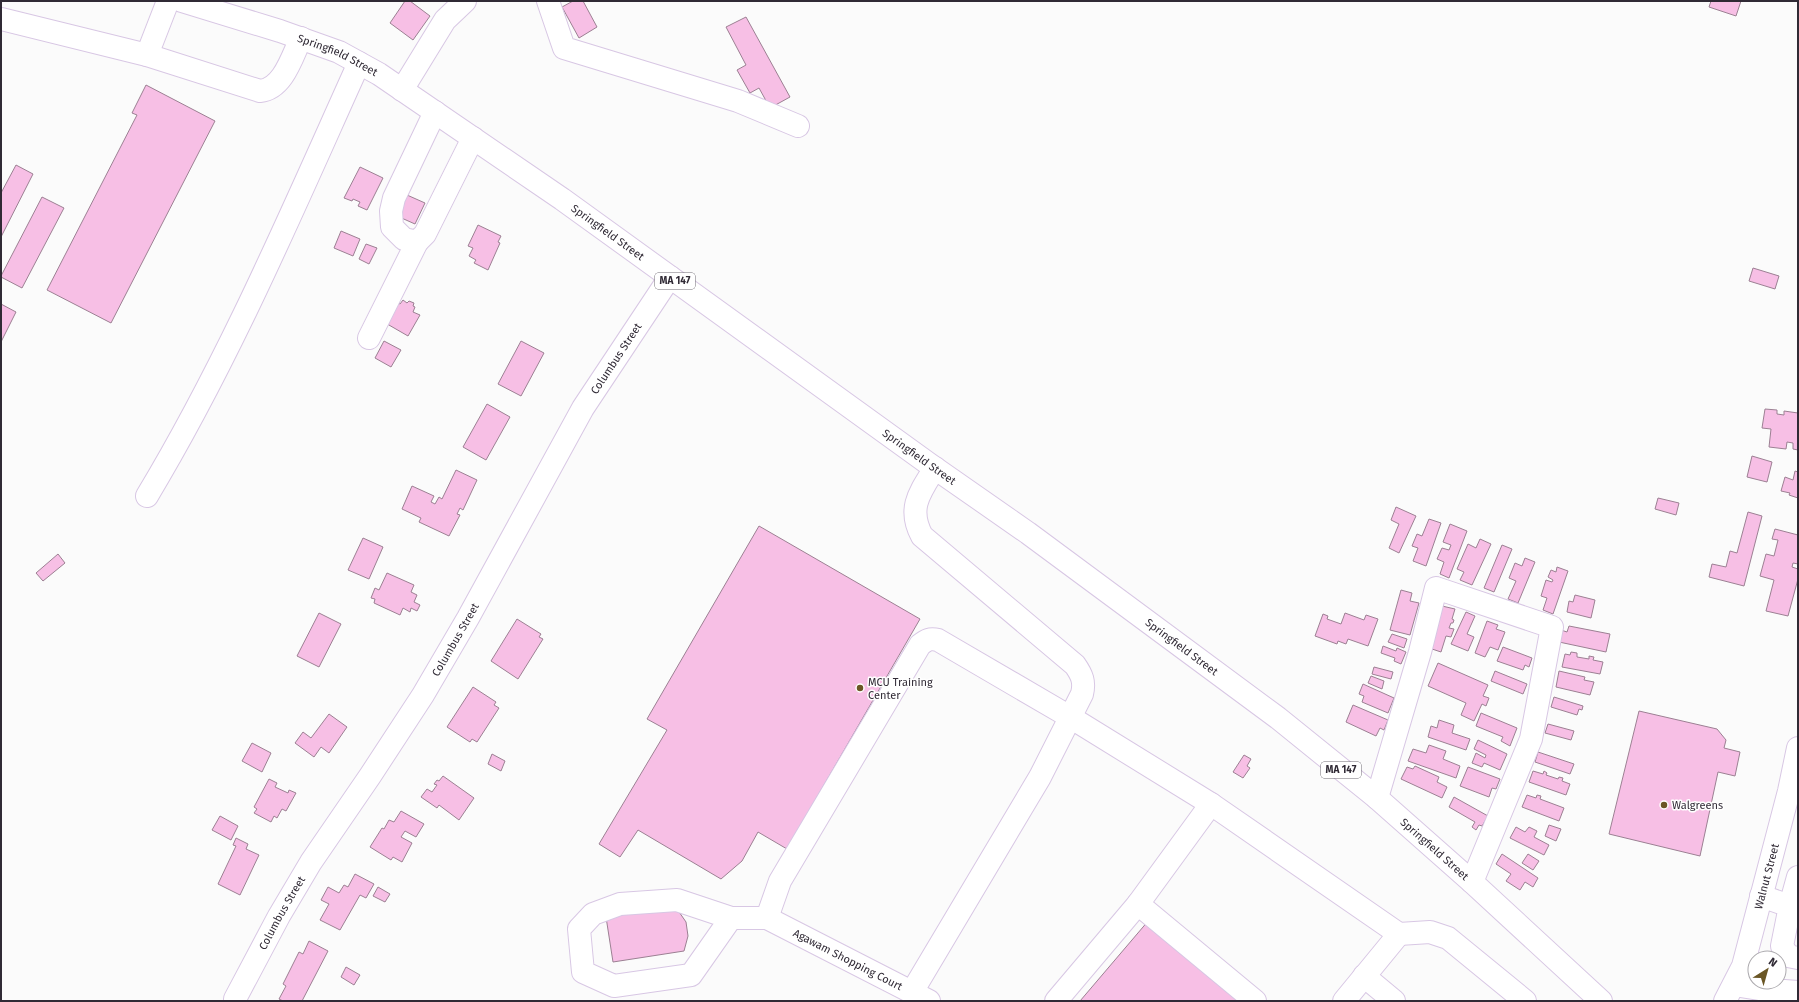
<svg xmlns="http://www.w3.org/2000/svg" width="1799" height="1002" viewBox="0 0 1799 1002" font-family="'Fira Sans',sans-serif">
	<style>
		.building { fill: #f7bfe5; stroke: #9c8093 }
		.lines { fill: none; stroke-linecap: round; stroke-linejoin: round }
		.minor-casing { stroke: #d8c7e4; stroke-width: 24 }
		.major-casing { stroke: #d8c7e4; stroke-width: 24 }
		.minor { stroke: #fff; stroke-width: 22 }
		.major { stroke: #fff; stroke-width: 22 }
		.poi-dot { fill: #6a5625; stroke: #fff; stroke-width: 1.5 }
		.labels { text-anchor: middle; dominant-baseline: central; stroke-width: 3; stroke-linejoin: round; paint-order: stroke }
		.shield { fill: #fff; stroke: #6e6a72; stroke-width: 1 }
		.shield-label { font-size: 10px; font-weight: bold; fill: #302a35 }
		.street-label { font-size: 11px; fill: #302a35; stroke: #fff }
		.poi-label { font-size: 11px; fill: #302a35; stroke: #fff; text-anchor: start }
	</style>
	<rect width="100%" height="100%" fill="#fbfbfb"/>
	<!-- building -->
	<path class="building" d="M 405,1 L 410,1 L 430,16 L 413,40 L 390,23 Z
		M 573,1 L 583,1 L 597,27 L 579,38 L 562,7 Z
		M 1711,1 L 1741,1 L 1736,16 L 1709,7 Z
		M 746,17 L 790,97 L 770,108 L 759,88 L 750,93 L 737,70 L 746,65 L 726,27 Z
		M 146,85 L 215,121 L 111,323 L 47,290 L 137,115 L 132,113 Z
		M 16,165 L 33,174 L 1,237 L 1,193 Z
		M 360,167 L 383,178 L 367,210 L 358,206 L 360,202 L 353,199 L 352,201 L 344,198 Z
		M 407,195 L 425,203 L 415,224 L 397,216 Z
		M 42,197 L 64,208 L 22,288 L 1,277 L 1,276 Z
		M 478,225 L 501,236 L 498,242 L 500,243 L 488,270 L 474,263 L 476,260 L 469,256 L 473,248 L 468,246 Z
		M 341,231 L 360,239 L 353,256 L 334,248 Z
		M 366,244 L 377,248 L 369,264 L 359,259 Z
		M 1753,268 L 1779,276 L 1775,289 L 1749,281 Z
		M 393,300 L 400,304 L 403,300 L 407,303 L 409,301 L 414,303 L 413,306 L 415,307 L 413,312 L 420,315 L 408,336 L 382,321 Z
		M 1,304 L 16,312 L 1,342 Z
		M 384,341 L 401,350 L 391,367 L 375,358 Z
		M 521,341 L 544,353 L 521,396 L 498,384 Z
		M 487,404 L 510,417 L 486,460 L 463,447 Z
		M 1765,409 L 1777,410 L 1777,414 L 1784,415 L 1784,411 L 1798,413 L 1798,450 L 1793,449 L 1793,443 L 1787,442 L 1786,449 L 1769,447 L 1771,429 L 1762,428 Z
		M 1752,456 L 1772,462 L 1767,482 L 1747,477 Z
		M 456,470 L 477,480 L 463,510 L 460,508 L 457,514 L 460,515 L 449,536 L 419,522 L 421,518 L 402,509 L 412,486 L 434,496 L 431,502 L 435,504 L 439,497 L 442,499 Z
		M 1795,471 L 1798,472 L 1798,498 L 1789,495 L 1790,493 L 1781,491 L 1785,477 L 1793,480 Z
		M 1658,498 L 1679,503 L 1676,515 L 1655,509 Z
		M 1396,507 L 1416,516 L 1399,553 L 1389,548 L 1399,524 L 1391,520 Z
		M 1748,512 L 1762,516 L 1744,586 L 1709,577 L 1712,564 L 1726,567 L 1730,551 L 1737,553 Z
		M 1429,519 L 1441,523 L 1426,566 L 1413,561 L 1418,548 L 1412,546 L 1417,534 L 1422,536 Z
		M 1450,524 L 1467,531 L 1449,578 L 1440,574 L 1444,562 L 1437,559 L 1442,548 L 1449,550 L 1451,545 L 1443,542 Z
		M 759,526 L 920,619 L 787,849 L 758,832 L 742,861 L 721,879 L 638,830 L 620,857 L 599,844 L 667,730 L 647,719 Z
		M 1775,529 L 1798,535 L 1798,564 L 1793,563 L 1792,567 L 1798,569 L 1798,579 L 1788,616 L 1766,611 L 1774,580 L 1760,576 L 1766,554 L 1774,556 L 1778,540 L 1772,539 Z
		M 363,538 L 383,547 L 369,579 L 348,570 Z
		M 1480,539 L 1491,544 L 1472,585 L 1460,580 L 1464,572 L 1457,569 L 1468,544 L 1476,548 Z
		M 1502,545 L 1512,549 L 1494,592 L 1484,588 Z
		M 58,554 L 65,563 L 43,581 L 36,573 Z
		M 1525,558 L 1535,562 L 1518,603 L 1508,599 L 1516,581 L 1509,578 L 1515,563 L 1522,566 Z
		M 1557,567 L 1568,571 L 1553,614 L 1543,610 L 1547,598 L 1541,596 L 1546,580 L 1552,582 L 1553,580 L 1548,577 L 1551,570 L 1556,572 Z
		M 387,573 L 414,585 L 411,592 L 417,595 L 414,602 L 420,605 L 417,611 L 411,608 L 410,612 L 403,608 L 400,615 L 374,603 L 375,599 L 371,598 L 375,588 L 379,590 Z
		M 1401,590 L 1412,593 L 1410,601 L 1419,603 L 1410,635 L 1390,630 Z
		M 1575,595 L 1595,600 L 1591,618 L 1567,612 L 1569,601 L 1573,602 Z
		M 1442,606 L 1455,609 L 1452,619 L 1454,620 L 1453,623 L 1451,623 L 1449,628 L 1454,629 L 1451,637 L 1446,636 L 1441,652 L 1429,648 Z
		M 1466,612 L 1475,616 L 1467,634 L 1474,637 L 1468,651 L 1451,644 Z
		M 319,613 L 341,624 L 319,667 L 297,656 Z
		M 1345,613 L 1364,620 L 1366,615 L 1378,619 L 1368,646 L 1348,639 L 1346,644 L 1338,641 L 1337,644 L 1315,636 L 1323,614 L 1328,616 L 1327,619 L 1341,624 Z
		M 517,619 L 541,634 L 539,637 L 543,639 L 518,679 L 491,661 Z
		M 1487,621 L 1498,625 L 1496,629 L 1505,632 L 1498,650 L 1490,647 L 1485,657 L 1475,653 Z
		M 1569,626 L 1610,634 L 1606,652 L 1559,642 L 1561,630 L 1567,632 Z
		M 1392,634 L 1407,639 L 1404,648 L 1388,642 Z
		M 1383,646 L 1396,651 L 1397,648 L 1406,652 L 1401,664 L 1394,661 L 1395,658 L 1381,653 Z
		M 1503,647 L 1532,658 L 1529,667 L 1525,665 L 1523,670 L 1497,661 Z
		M 1571,652 L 1577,653 L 1577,657 L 1589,659 L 1589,656 L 1594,657 L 1593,660 L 1603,662 L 1600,674 L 1562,667 L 1565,654 L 1570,655 Z
		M 1438,663 L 1488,685 L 1483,696 L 1489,698 L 1486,706 L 1482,704 L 1474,721 L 1461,715 L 1466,703 L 1428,686 Z
		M 1374,667 L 1393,672 L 1391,679 L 1372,674 Z
		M 1495,671 L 1527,684 L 1523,694 L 1491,681 Z
		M 1559,671 L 1585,677 L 1584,680 L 1594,682 L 1590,695 L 1556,687 Z
		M 1371,676 L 1384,681 L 1382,689 L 1368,683 Z
		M 1363,684 L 1394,698 L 1388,713 L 1362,702 L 1364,696 L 1359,694 Z
		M 473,687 L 496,702 L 494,705 L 499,708 L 477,742 L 472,739 L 470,742 L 447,727 Z
		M 1554,697 L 1583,706 L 1582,710 L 1579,709 L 1577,715 L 1551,707 Z
		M 1353,705 L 1388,720 L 1384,730 L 1380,728 L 1376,736 L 1346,722 Z
		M 1639,711 L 1717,729 L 1726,740 L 1724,748 L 1740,752 L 1735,776 L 1718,772 L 1700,856 L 1609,834 Z
		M 1481,713 L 1517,728 L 1510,746 L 1501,741 L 1503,737 L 1476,726 Z
		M 329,714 L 347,727 L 329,753 L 321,747 L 314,757 L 295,743 L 303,732 L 311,738 Z
		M 1439,720 L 1454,725 L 1452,733 L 1470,739 L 1466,750 L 1428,737 L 1431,726 L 1437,728 Z
		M 1548,724 L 1574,731 L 1571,740 L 1545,733 Z
		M 1478,740 L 1507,754 L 1500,770 L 1484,763 L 1482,767 L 1472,763 L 1476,753 L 1485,758 L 1486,755 L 1474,749 Z
		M 252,743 L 271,753 L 262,772 L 242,761 Z
		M 1429,745 L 1446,751 L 1443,759 L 1460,766 L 1456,778 L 1408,761 L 1413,749 L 1426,753 Z
		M 1538,752 L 1574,764 L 1570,774 L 1535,762 Z
		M 492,754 L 505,761 L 501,771 L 488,764 Z
		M 1244,755 L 1251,759 L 1247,766 L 1250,768 L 1243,778 L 1233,772 Z
		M 1415,766 L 1439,777 L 1437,782 L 1447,787 L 1442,798 L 1401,779 L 1407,767 L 1413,769 Z
		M 1468,767 L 1500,779 L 1496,789 L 1492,788 L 1489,797 L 1460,786 Z
		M 1533,771 L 1543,774 L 1544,771 L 1547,773 L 1546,775 L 1558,779 L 1559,777 L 1563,778 L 1562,781 L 1570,784 L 1566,795 L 1529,782 Z
		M 443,776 L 474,798 L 459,820 L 439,805 L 437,808 L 421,797 L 427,789 L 432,792 L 437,785 L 434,784 L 437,780 L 439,781 Z
		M 269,779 L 277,783 L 275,787 L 288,793 L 289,790 L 296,793 L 286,811 L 282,809 L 277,818 L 274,816 L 271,822 L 254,813 L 257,809 L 254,807 Z
		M 1527,795 L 1536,798 L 1537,795 L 1541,796 L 1540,799 L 1564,808 L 1559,821 L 1522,807 Z
		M 1454,797 L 1488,816 L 1482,826 L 1479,825 L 1476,830 L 1472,827 L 1475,822 L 1449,807 Z
		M 401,811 L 424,824 L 416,837 L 405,831 L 401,837 L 412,843 L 402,862 L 393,857 L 391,860 L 370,847 L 382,828 L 384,829 L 389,820 L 394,822 Z
		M 220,816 L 238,826 L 231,840 L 212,830 Z
		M 1549,825 L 1561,829 L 1556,841 L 1545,836 Z
		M 1516,827 L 1525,832 L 1529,827 L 1537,831 L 1534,837 L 1549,845 L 1544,855 L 1510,838 Z
		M 236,838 L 248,844 L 246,849 L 259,855 L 240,895 L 218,884 L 236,846 L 233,845 Z
		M 1502,854 L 1538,878 L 1533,887 L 1525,882 L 1520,890 L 1506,881 L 1511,874 L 1496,864 Z
		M 1528,854 L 1539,861 L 1533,870 L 1522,863 Z
		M 355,874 L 374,884 L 366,898 L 360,895 L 340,930 L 320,920 L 329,904 L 321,900 L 328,887 L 339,893 L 344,885 L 348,887 Z
		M 378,887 L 390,894 L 385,902 L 373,896 Z
		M 675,906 L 686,922 L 688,936 L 684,951 L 613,962 L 606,917 Z
		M 1149,920 L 1246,1001 L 1080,1001 Z
		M 309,941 L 328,951 L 302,1001 L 283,1001 L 279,999 L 286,986 L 283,984 L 299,952 L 303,954 Z
		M 346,967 L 360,975 L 354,985 L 341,977 Z"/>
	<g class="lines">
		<defs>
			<g id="minor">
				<path d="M 548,1 L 564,48 L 738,101 L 798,126"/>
				<path d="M 1,19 L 147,55 L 260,91 C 283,89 292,57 301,38"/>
				<path d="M 147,55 L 168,1"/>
				<path d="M 402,90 L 445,20 L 465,1"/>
				<path d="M 435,112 L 394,198 L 391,211 L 392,227 L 404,239 L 417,242 L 425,234 L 473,138"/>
				<path d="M 369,338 L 417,242"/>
				<path d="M 147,496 C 230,358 293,209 359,63"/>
				<path d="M 1377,798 L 1420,652 L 1436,588 L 1552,627 L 1531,739 L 1472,882"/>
				<path d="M 1761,896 L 1790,906 L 1782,946 L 1788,956 L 1798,958"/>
				<path d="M 1138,904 L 1255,1001"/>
				<path d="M 1790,906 L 1798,877"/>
				<path id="s1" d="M 731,918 L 691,975 L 614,986 L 583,972 L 579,929 L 593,914 L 620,904 L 677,900 L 731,918 L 767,918 L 929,1001"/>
				<path d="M 767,918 L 780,881 L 920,645 C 926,640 930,638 938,640 L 1070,717 L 1211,804 L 1399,934 L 1344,1001"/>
				<path d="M 1399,934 L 1430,932 L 1448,938 L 1525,1001"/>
				<path d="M 1364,976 L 1394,1001"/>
				<path d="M 1734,985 L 1759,989 L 1798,992"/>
				<path d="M 912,992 L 1040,777 L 1082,694 C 1085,682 1082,675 1075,665 L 922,536 C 907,508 920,492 935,468"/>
				<path id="s2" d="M 235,999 L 279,916 L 311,862 L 370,776 L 423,695 L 468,618 L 583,408 L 670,277"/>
				<path d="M 1056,1001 L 1138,904 L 1211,804"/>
			</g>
			<g id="major">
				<path id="s3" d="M 182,1 L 280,31 L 339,52 L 379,74 L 562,199 L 929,464 L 1028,533 L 1278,718 L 1377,798 L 1472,882 L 1601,1001"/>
				<path id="s4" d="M 1725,1001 L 1743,966 L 1789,791 L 1798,748"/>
			</g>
		</defs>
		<!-- minor casing -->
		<use href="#minor" class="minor-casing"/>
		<!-- major casing -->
		<use href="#major" class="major-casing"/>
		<!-- minor -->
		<use href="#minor" class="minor"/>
		<!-- major -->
		<use href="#major" class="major"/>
	</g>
	<!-- markers -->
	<g class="poi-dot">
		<circle cx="860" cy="688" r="4"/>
		<circle cx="1664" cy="805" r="4"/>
	</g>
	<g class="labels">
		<!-- shield labels -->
		<g class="shield">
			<rect x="655" y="273" width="40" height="16" rx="3"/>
			<rect x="1321" y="762" width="40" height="16" rx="3"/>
		</g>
		<g class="shield-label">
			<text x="675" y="281">MA 147</text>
			<text x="1341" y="770">MA 147</text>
		</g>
		<!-- street labels -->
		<g class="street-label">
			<text stroke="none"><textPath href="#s3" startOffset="165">Springfield Street</textPath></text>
			<text stroke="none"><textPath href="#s3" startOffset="489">Springfield Street</textPath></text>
			<text stroke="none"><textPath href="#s2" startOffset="746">Columbus Street</textPath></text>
			<text stroke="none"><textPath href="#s3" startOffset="873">Springfield Street</textPath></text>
			<text stroke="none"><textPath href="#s2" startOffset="422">Columbus Street</textPath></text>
			<text stroke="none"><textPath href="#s3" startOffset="1197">Springfield Street</textPath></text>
			<text stroke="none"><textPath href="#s3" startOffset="1521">Springfield Street</textPath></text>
			<text stroke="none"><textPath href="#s4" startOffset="132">Walnut Street</textPath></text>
			<text stroke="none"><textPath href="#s2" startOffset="98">Columbus Street</textPath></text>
			<text stroke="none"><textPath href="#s1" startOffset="515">Agawam Shopping Court</textPath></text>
		</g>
		<!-- poi labels -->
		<g class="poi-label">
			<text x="868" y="682">MCU Training<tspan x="868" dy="13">Center</tspan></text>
			<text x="1672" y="805">Walgreens</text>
		</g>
	</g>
	<!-- border -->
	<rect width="1799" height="1002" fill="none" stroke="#302a35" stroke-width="4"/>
	<!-- north arrow -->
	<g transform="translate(1767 970) rotate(37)"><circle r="19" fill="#ffffff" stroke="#acaaae"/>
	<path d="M0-3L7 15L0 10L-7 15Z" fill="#6a5625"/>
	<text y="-6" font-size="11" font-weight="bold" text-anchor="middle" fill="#302a35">N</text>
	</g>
</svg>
